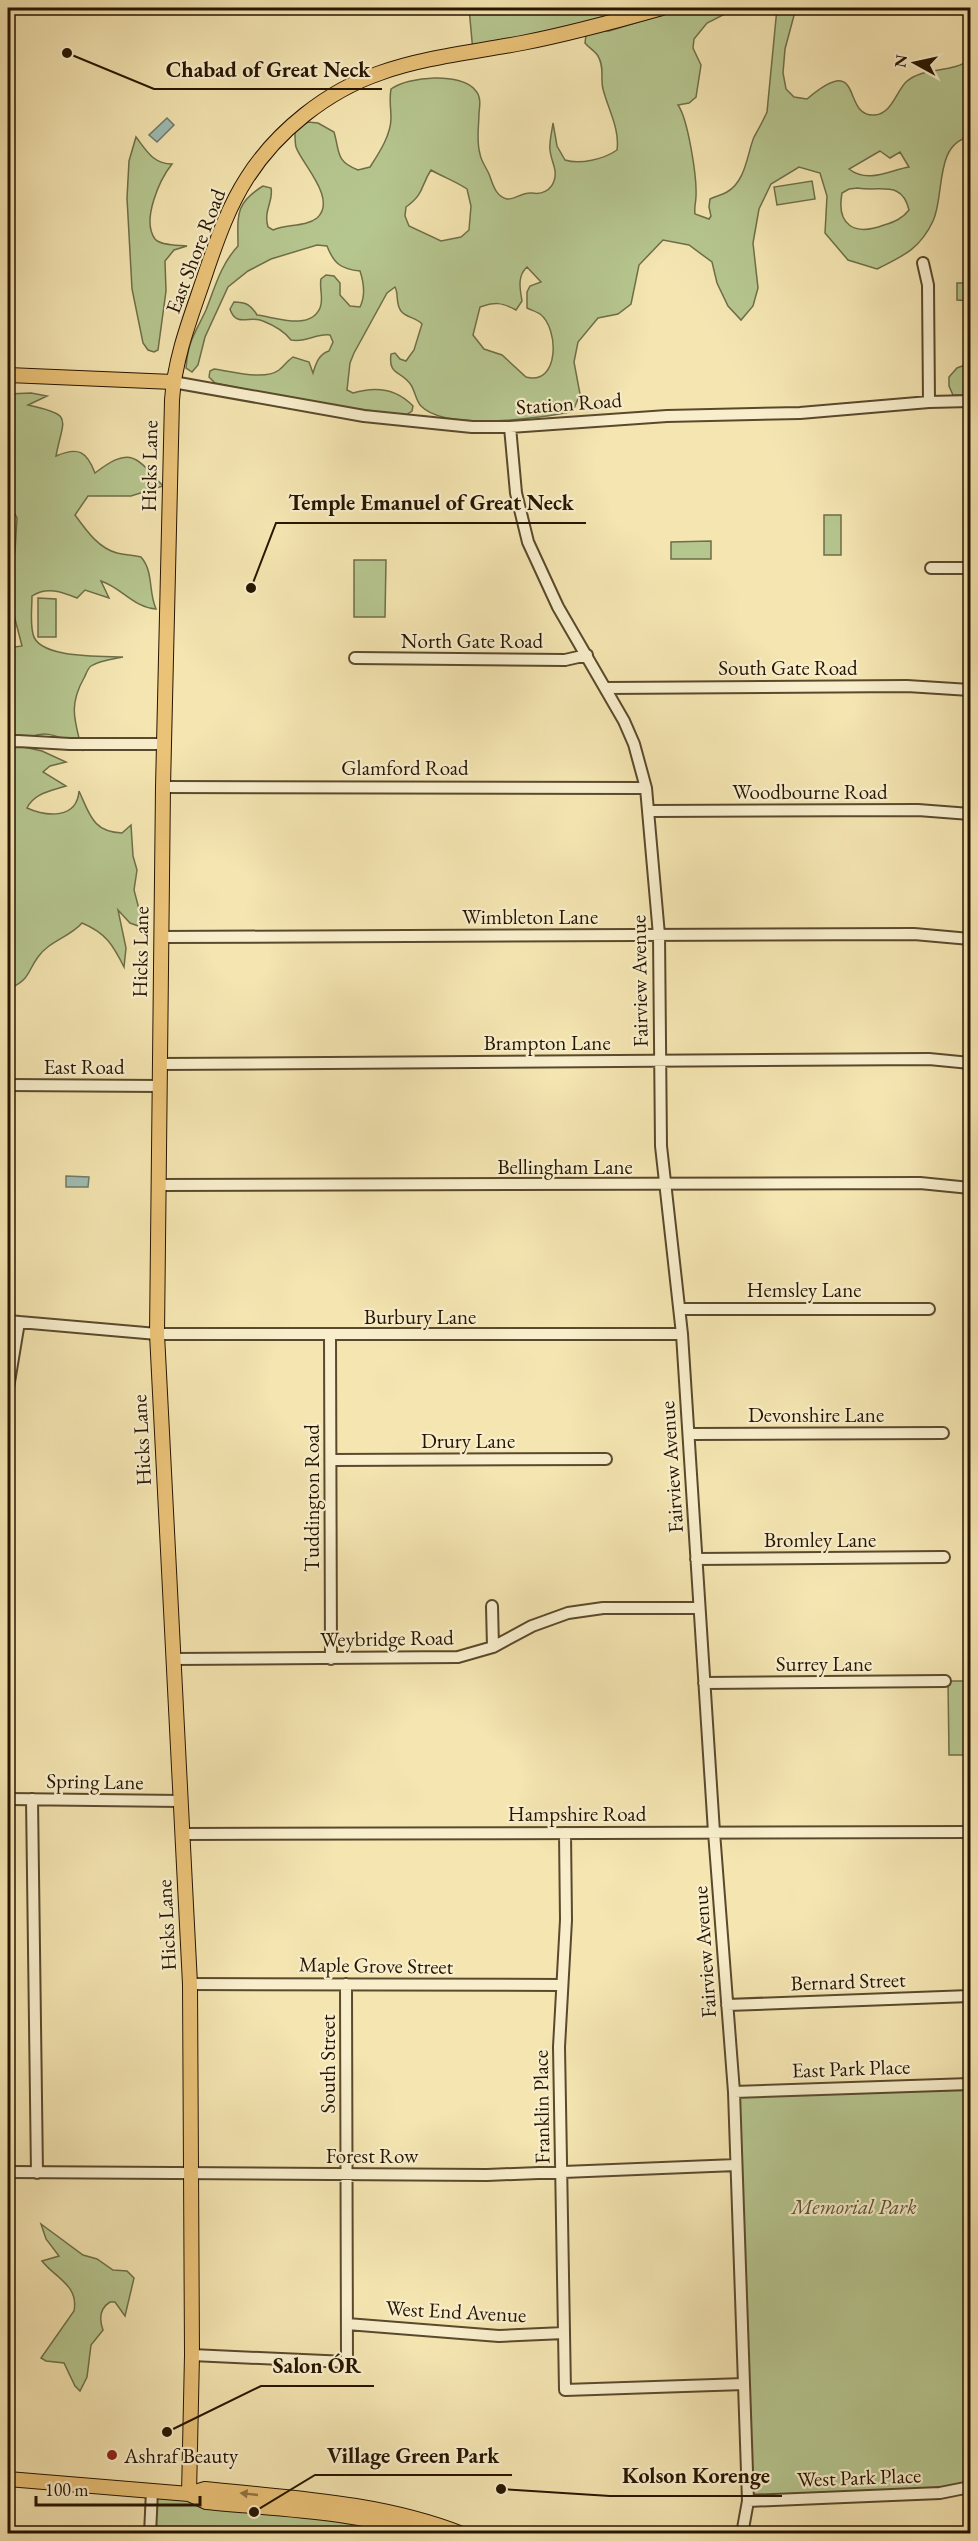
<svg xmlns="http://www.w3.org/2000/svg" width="978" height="2541" viewBox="0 0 978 2541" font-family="'EB Garamond',serif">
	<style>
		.green { fill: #b6c68f; stroke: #6e6e48; stroke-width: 1.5; fill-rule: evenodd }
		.water { fill: #9ebdb3; stroke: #6e7a6b; stroke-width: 1.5 }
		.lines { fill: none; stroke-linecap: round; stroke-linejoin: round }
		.minor-casing { stroke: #5a492c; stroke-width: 14 }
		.major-casing { stroke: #261500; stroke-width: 16 }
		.minor { stroke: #f8eecc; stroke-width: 10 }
		.major { stroke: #eac278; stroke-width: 14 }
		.oneway { fill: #927442 }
		.poi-dot { fill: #8f2418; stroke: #f8eecc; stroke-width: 2 }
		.labels { text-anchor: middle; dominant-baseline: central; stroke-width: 4.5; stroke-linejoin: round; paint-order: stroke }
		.street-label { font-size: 21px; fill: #261500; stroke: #f8eecc }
		.park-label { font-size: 21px; font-style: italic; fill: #585332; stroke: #f8eecc }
		.poi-label { font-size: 21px; fill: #261500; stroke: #f8eecc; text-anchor: start }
		.leader { fill: none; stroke: #261500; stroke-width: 2 }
		.callout-dot { fill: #261500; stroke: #f8eecc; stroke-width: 2 }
		.callout-label { font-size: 22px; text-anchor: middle; font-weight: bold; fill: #261500; stroke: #f8eecc; stroke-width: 4.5; stroke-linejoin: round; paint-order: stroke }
	</style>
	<rect width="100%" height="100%" fill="#f4e5b1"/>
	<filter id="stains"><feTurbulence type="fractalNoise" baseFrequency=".00333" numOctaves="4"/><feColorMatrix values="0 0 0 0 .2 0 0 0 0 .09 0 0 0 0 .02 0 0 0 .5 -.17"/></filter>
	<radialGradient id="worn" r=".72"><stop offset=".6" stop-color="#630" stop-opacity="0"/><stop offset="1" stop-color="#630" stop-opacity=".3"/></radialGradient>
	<!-- green -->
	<path class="green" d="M 469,8 L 662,8 L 473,52 Z
		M 684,8 L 717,8 L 723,15 L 707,23 L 694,39 L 693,48 L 701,65 L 696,97 L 689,103 L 678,105 C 688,119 697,177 696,196 C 696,202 694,207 695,214 L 709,219 L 711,216 L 709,207 L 710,199 C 716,196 722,195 727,192 C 746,181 747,154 754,137 C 759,128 763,121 767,112 L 777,8 L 796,8 L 785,49 L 783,73 L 786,89 L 794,97 L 807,99 C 866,49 840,118 875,115 C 892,113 896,92 906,82 C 923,66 953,74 970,59 L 970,137 C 934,143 945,196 933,221 C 920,249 903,256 877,269 L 848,260 L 825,233 L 827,196 L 820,173 L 799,167 L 771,184 L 759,209 L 753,243 L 758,288 L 753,306 L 741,320 L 728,306 L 717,283 L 712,262 L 689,245 L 663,240 L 639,265 L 631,304 L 618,314 L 598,318 L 578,342 L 574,362 L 580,394 L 573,411 C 541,419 445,431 421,406 C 416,401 415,391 411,385 C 401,370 388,376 391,354 L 395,353 L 400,359 L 406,361 L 414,350 L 422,324 C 416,317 406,318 401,311 C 395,303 399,294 395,287 L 387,293 L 354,353 L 350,363 L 347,390 L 353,393 C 376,386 396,388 413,406 L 412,411 L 406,415 L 325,405 L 215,383 L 209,377 L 210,371 L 214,369 C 231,371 264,381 279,370 C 284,366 287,361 293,357 L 309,362 L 313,373 C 316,363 319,354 329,351 L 333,342 L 330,335 C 316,333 307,343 291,340 C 285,332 273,325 263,321 C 250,315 236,328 230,309 L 234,302 C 246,302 251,305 257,315 C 275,317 310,331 320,308 C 324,299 319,288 321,279 L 326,275 L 334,276 L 340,283 L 340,295 L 350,306 L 360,307 C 366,295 364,283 360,271 C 341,269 334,264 327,246 L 317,245 L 271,259 L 248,271 L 228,287 L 205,337 L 198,365 L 192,372 L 186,368 C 188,340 195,334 206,310 C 215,287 221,264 238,246 C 238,216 234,204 263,186 L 271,188 C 274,201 263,210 268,227 L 273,230 C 286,224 306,227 317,218 C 338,199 301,163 296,147 C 295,143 295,137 295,133 L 300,126 L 308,122 L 318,123 L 334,132 C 340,152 335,161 358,170 L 370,167 C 379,153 391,135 391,118 C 391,108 389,100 391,89 C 408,76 462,72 476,91 C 481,97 480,105 479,113 C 479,126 476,140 480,154 C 481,161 486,167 489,174 C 493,184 495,196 507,199 C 514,200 522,192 532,193 C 542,195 551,190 554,181 C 558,169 551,162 550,150 C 549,142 552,131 553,123 L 557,146 L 565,160 C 580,165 604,159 617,150 C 620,129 608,109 603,89 C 600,78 605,68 598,56 C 595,51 589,48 585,43 L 586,35 L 591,31 L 609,31 ZM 880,151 L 890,158 L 900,152 L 909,167 C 890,170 868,184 849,169 ZM 431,170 C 443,177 455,181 467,189 L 471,206 L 469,230 L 461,237 L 441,241 L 409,226 L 405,216 L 406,207 C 425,193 420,187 431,170 ZM 858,188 C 881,192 902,180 909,210 C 902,219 894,222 884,225 C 855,236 836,226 842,193 L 849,189 ZM 527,267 L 541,282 L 530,286 L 527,292 L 527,308 C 531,310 537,312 540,314 C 559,328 560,386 526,377 L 502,355 L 484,349 L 473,335 L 480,307 C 495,302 501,302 516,310 L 522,301 C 520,289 517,276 527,267 Z
		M 136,137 C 146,150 153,164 172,164 C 160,179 141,220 155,239 C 161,246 179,245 187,246 L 174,250 L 165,261 L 166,291 L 158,350 L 154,352 L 148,350 L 143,343 L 132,289 L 127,198 L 129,161 Z
		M 812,181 L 815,199 L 777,205 L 774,187 Z
		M 957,283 L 970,283 L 970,301 L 957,300 Z
		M 970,363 L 970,396 L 953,395 L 949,386 L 949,377 L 957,368 Z
		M 31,393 L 47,396 L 28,405 C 75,415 63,418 56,456 C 79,446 87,452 95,473 C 131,445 136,457 163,486 L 131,496 L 88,496 L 75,515 C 86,530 98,548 117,553 C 125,555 133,555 141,557 C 154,572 148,591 156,609 C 133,607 122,588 101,581 L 109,598 L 85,590 L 77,598 C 62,592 47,586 32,596 C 32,608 30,622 33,634 C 38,659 103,656 123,657 C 113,659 100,660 91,666 C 88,668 86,674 84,678 C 68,706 75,721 82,750 C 55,733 43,727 14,745 L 42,751 L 66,762 L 50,766 L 43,772 L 66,786 C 51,791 34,793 27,808 C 47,817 77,819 79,791 C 90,815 93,832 122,833 L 131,825 L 133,856 L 137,870 L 134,890 L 144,928 L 130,923 L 118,910 L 126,948 L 124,967 C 113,945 106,933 82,923 C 70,937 49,941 38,957 C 27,972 30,979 11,988 L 8,988 L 8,825 L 13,821 L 8,808 L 8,648 L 22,646 L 8,592 L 15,551 L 17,518 L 8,501 L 8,441 L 14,440 L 8,433 L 8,394 Z
		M 824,515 L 841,515 L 841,555 L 824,555 Z
		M 711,541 L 711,559 L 671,559 L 671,542 Z
		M 354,560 L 386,560 L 385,617 L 354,617 Z
		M 38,598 L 56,599 L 56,637 L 38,637 Z
		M 948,1681 L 970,1681 L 970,1755 L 949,1755 Z
		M 970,2084 L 970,2487 L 748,2501 L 734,2092 Z
		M 41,2224 L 83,2255 L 97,2259 L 113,2270 L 127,2271 L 134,2278 L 125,2316 L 115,2302 L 110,2302 C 99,2309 99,2319 103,2330 L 91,2345 L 87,2377 L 80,2391 L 75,2386 L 64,2363 L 46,2361 L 41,2358 L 74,2311 C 79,2285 55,2278 42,2261 L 59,2256 L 46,2239 Z
		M 152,2491 L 339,2509 L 447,2534 L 150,2534 Z"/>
	<!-- water -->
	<path class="water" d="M 167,118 L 174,125 L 157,142 L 149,135 Z
		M 66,1176 L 89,1177 L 88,1187 L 66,1187 Z"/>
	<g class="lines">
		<defs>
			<path id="minor" d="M 923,263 L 928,285 L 929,402
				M 173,382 L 364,416 L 472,427 L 510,427 L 667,416 L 800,413 L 929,402 L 970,401
				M 510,427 L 516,493 L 528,542 L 558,607 L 624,721 L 634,744 L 646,788 L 659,935 L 661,1146 L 682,1334 L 714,1832 L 734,2092 L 748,2501 L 742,2534
				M 931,568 L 970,568
				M 355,658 L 565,660 L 587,655
				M 606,688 L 907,686 L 970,690
				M 8,742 L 18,741 L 70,744 L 164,744
				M 163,787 L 646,788
				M 649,811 L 918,810 L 970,814
				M 162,937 L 914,934 L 970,939
				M 160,1064 L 929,1059 L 970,1063
				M 8,1085 L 160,1086
				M 159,1185 L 920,1183 L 970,1188
				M 680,1309 L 929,1309
				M 8,1321 L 157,1334 L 682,1334
				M 330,1335 L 331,1659
				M 8,1388 L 19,1322
				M 689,1434 L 943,1433
				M 331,1460 L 606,1459
				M 696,1559 L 944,1557
				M 492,1606 L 493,1647
				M 174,1659 L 458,1657 L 493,1647 L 532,1626 L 568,1613 L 603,1608 L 699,1608
				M 704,1683 L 945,1681
				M 8,1799 L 181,1801
				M 32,1799 L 37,2173
				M 565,1833 L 566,1920 L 559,2047 L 565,2390 L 744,2384
				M 183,1834 L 970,1832
				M 190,1984 L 562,1985
				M 727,2005 L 970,1996
				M 734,2092 L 970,2084
				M 8,2172 L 487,2175 L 736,2165
				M 347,2324 L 499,2336 L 564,2333
				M 192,2355 L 347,2362 L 346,1984
				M 748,2501 L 940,2493 L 970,2487
				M 150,2534 L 152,2491"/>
			<path id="major" d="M 8,375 L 173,382
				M 8,2479 L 189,2494 L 206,2502 C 277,2509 355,2511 424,2534
				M 189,2494 L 192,2355 L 190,1984 L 157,1334 L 163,787 L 172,400 C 175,354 193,312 207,269 C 218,237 229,206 247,178 C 277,131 327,91 380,73 C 424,57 475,52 522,43 C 569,34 616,21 662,8
				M 189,2494 L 205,2489 C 291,2498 381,2502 462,2534"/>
		</defs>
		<!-- minor casing -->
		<use href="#minor" class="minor-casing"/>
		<!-- major casing -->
		<use href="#major" class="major-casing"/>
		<!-- minor -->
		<use href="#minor" class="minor"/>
		<!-- major -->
		<use href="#major" class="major"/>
	</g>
	<!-- one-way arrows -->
	<defs><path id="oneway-solid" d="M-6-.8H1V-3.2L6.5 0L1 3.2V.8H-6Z" transform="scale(1.5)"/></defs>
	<use class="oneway" href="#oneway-solid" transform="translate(249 2494) rotate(-174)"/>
	<!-- markers -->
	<circle class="poi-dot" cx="112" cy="2455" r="6"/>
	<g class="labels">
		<!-- street labels -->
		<g class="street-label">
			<text transform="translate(195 251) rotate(-69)">East Shore Road</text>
			<text transform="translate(569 403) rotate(-4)">Station Road</text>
			<text transform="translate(149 466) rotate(-89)">Hicks Lane</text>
			<text x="472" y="640">North Gate Road</text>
			<text x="788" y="667">South Gate Road</text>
			<text x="405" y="767">Glamford Road</text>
			<text x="810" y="791">Woodbourne Road</text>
			<text x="530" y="916">Wimbleton Lane</text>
			<text transform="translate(140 952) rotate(-89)">Hicks Lane</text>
			<text transform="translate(639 981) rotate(-91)">Fairview Avenue</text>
			<text x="547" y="1042">Brampton Lane</text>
			<text x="84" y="1066">East Road</text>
			<text x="565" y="1166">Bellingham Lane</text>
			<text x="804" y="1289">Hemsley Lane</text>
			<text x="420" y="1316">Burbury Lane</text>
			<text x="816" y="1414">Devonshire Lane</text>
			<text transform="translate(141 1440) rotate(-93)">Hicks Lane</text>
			<text x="468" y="1440">Drury Lane</text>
			<text transform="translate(671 1467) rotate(-94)">Fairview Avenue</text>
			<text transform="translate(311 1498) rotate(-90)">Tuddington Road</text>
			<text x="820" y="1539">Bromley Lane</text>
			<text transform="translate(387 1638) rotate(-1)">Weybridge Road</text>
			<text x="824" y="1663">Surrey Lane</text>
			<text transform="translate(95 1781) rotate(1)">Spring Lane</text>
			<text x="577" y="1813">Hampshire Road</text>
			<text transform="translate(166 1925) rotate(-93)">Hicks Lane</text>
			<text transform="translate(704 1952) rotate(-94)">Fairview Avenue</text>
			<text transform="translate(376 1965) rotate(1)">Maple Grove Street</text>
			<text transform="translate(848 1981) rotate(-2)">Bernard Street</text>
			<text transform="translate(327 2064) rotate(-90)">South Street</text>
			<text transform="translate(851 2068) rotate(-2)">East Park Place</text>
			<text transform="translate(541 2107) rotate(-91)">Franklin Place</text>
			<text x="372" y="2155">Forest Row</text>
			<text transform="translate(456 2311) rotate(3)">West End Avenue</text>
			<text transform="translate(859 2477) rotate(-2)">West Park Place</text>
		</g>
		<!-- park labels -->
		<g class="park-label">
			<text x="854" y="2206">Memorial Park</text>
		</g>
		<!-- poi labels -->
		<g class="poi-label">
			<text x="124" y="2455">Ashraf Beauty</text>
		</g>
	</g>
	<!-- callouts -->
	<path class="leader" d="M67 53L154 89H382M251 588L276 523H586M167 2432L261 2386H374M254 2512L315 2475H512M501 2489L610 2496H782"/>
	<g class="callout-dot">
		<circle cx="67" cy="53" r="6"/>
		<circle cx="251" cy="588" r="6"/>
		<circle cx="167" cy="2432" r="6"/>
		<circle cx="254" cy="2512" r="6"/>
		<circle cx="501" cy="2489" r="6"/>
	</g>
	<g class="callout-label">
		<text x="268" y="77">Chabad of Great Neck</text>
		<text x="431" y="510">Temple Emanuel of Great Neck</text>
		<text x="317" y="2373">Salon ÓR</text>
		<text x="413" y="2463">Village Green Park</text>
		<text x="696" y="2483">Kolson Korenge</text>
	</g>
	<!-- margin -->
	<rect width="978" height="2541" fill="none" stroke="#f4e5b1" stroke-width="30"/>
	<rect x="9" y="9" width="960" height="2523" fill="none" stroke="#261500" stroke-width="3"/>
	<rect x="15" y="15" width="948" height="2511" fill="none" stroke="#261500" stroke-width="1.5"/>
	<!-- north arrow -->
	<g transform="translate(915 63) rotate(278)" stroke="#f8eecc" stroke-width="4.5" paint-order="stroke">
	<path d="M0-4.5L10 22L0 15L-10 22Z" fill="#261500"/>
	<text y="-9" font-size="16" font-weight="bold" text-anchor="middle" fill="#261500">N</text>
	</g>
	<!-- scale -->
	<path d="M36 2496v9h164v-9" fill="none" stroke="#261500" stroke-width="3"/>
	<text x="45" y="2496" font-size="18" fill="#261500" stroke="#f8eecc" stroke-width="4.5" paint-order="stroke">100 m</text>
	<rect width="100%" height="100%" filter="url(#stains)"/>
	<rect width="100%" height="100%" fill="url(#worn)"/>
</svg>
